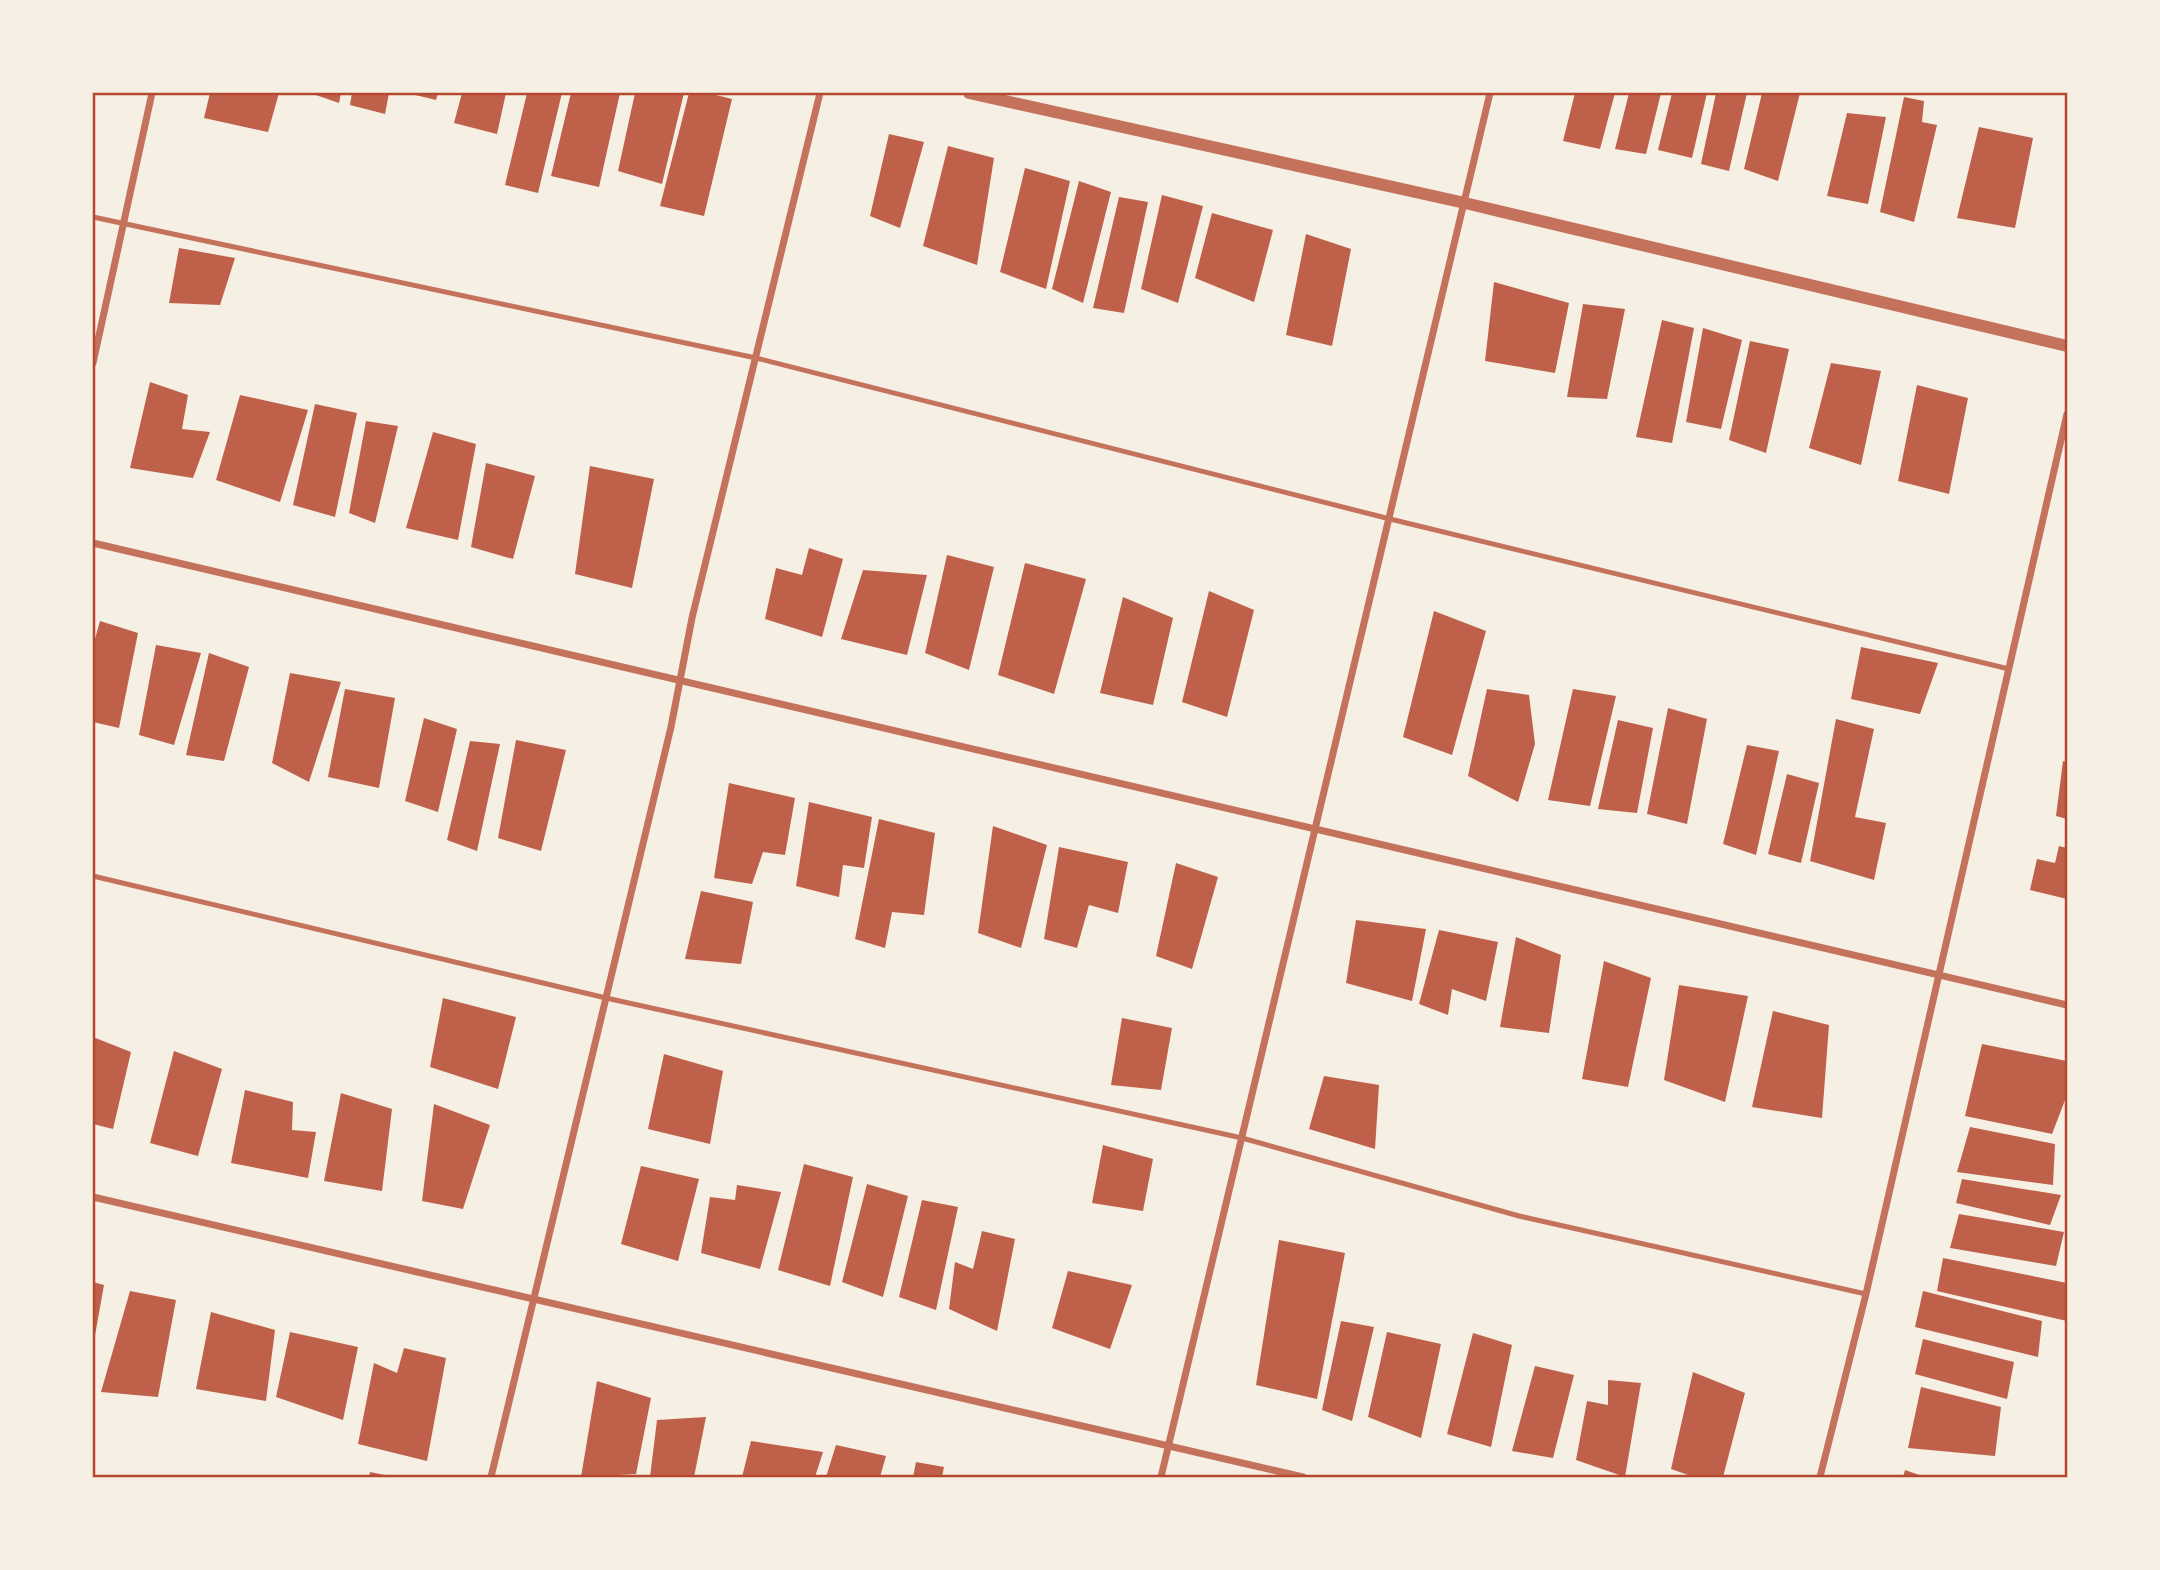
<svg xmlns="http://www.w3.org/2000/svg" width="2160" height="1570" viewBox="0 0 2160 1570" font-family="Inter,sans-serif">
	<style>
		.building { fill: #bf614a }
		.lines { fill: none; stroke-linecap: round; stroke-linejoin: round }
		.service { stroke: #c5725c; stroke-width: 5 }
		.minor { stroke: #c5725c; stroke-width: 7 }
		.tertiary { stroke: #c5725c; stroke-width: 12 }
		.neatline { fill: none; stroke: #b5482f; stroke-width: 2.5 }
	</style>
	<rect width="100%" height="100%" fill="#f6efe4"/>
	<!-- building -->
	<path class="building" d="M 210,93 L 279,93 L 268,132 L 204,118 Z
		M 310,93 L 341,93 L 339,103 Z
		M 352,93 L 389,93 L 385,114 L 350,105 Z
		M 407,93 L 438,93 L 436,100 Z
		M 462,93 L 506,93 L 497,134 L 454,123 Z
		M 527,93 L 562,93 L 538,193 L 505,185 Z
		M 571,93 L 620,93 L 599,187 L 551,176 Z
		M 635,93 L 684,93 L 662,184 L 618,171 Z
		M 689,93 L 708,93 L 732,99 L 704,216 L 660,206 Z
		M 1575,93 L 1615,93 L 1600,149 L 1563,141 Z
		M 1629,93 L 1661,93 L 1646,154 L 1615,149 Z
		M 1672,93 L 1707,93 L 1692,158 L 1658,150 Z
		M 1716,93 L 1747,93 L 1729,171 L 1701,164 Z
		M 1762,93 L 1800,93 L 1778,181 L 1744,169 Z
		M 1904,97 L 1924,101 L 1922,122 L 1937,125 L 1914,222 L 1880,212 Z
		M 1847,113 L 1886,117 L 1868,204 L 1827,196 Z
		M 1979,127 L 2033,138 L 2015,228 L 1957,218 Z
		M 889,134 L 924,142 L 900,228 L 870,216 Z
		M 948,146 L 994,158 L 977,265 L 923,246 Z
		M 1025,168 L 1070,181 L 1046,289 L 1000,272 Z
		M 1079,181 L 1111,192 L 1083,303 L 1052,289 Z
		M 1162,195 L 1203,206 L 1178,303 L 1141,289 Z
		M 1119,197 L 1148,202 L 1124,313 L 1093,308 Z
		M 1212,213 L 1273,230 L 1254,302 L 1195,278 Z
		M 1306,234 L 1351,249 L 1332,346 L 1286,335 Z
		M 179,248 L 235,258 L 220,305 L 169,303 Z
		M 1494,282 L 1569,303 L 1555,373 L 1485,361 Z
		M 1583,304 L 1625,309 L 1607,399 L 1567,397 Z
		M 1662,320 L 1694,328 L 1672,443 L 1636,437 Z
		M 1703,328 L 1742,340 L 1721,429 L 1686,422 Z
		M 1750,341 L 1789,349 L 1766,453 L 1729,440 Z
		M 1831,363 L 1881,371 L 1861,465 L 1809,448 Z
		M 150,382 L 188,395 L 182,429 L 210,432 L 193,478 L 130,468 Z
		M 1917,385 L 1968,398 L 1949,494 L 1898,481 Z
		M 240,395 L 308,410 L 280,502 L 216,480 Z
		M 315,404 L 357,413 L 335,517 L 293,505 Z
		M 366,421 L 398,426 L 375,523 L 349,513 Z
		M 433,432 L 476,444 L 458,540 L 406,528 Z
		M 486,463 L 535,476 L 513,559 L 471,547 Z
		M 590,466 L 654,479 L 632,588 L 575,574 Z
		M 809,548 L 843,559 L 822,637 L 765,619 L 776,568 L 802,575 Z
		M 947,555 L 994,567 L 969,670 L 925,653 Z
		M 1025,563 L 1086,579 L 1054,694 L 998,675 Z
		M 863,570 L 927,575 L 907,655 L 841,639 Z
		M 1209,591 L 1254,610 L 1227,717 L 1182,702 Z
		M 1123,597 L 1173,618 L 1153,705 L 1100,693 Z
		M 1434,611 L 1486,631 L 1452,755 L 1403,737 Z
		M 100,621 L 138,633 L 119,728 L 93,722 L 93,646 Z
		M 156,645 L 201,653 L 174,745 L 139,735 Z
		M 1861,647 L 1938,663 L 1920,714 L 1851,699 Z
		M 209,653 L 249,667 L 224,761 L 186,755 Z
		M 290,673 L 341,682 L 309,782 L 272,763 Z
		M 345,689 L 395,698 L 379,788 L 328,777 Z
		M 1487,689 L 1529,695 L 1535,744 L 1518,802 L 1468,776 Z
		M 1573,689 L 1616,696 L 1590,806 L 1548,800 Z
		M 1668,708 L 1707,719 L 1687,824 L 1647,814 Z
		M 424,718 L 457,729 L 438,812 L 405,801 Z
		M 1836,719 L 1874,729 L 1855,817 L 1886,823 L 1874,880 L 1810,861 Z
		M 1618,720 L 1653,728 L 1637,813 L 1598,809 Z
		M 516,740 L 566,750 L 541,851 L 498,838 Z
		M 470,741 L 500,744 L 477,851 L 447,840 Z
		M 1747,745 L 1779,751 L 1756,855 L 1723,844 Z
		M 2063,761 L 2067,762 L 2067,819 L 2056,816 Z
		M 1787,774 L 1819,783 L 1801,863 L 1768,854 Z
		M 729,783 L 795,798 L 785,855 L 763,852 L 752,884 L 714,878 Z
		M 809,802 L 872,817 L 864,868 L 843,865 L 839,897 L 796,886 Z
		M 879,819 L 935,833 L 924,915 L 892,912 L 885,948 L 855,939 Z
		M 993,826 L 1047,845 L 1021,948 L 978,933 Z
		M 2059,846 L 2067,848 L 2067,899 L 2030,890 L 2037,859 L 2055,863 Z
		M 1059,847 L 1128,862 L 1118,913 L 1089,905 L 1077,948 L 1044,939 Z
		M 1176,863 L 1218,877 L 1192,969 L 1156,956 Z
		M 701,891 L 753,902 L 741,964 L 685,959 Z
		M 1356,920 L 1426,929 L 1412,1001 L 1346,983 Z
		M 1439,930 L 1498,942 L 1486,1001 L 1452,989 L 1448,1015 L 1419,1004 Z
		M 1516,937 L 1561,955 L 1549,1033 L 1500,1027 Z
		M 1604,961 L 1651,978 L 1628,1087 L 1582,1079 Z
		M 1679,985 L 1748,996 L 1725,1102 L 1664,1080 Z
		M 443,998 L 516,1017 L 498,1089 L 430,1067 Z
		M 1773,1011 L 1829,1025 L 1822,1118 L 1752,1107 Z
		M 1122,1018 L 1172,1028 L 1161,1090 L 1111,1085 Z
		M 93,1037 L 131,1052 L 113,1129 L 93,1124 Z
		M 1982,1044 L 2067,1061 L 2067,1095 L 2052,1134 L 1965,1116 Z
		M 174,1051 L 222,1069 L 198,1156 L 150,1143 Z
		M 664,1054 L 723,1071 L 710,1144 L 648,1129 Z
		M 1324,1076 L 1379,1085 L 1375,1149 L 1309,1129 Z
		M 245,1090 L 293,1102 L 292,1130 L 316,1132 L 308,1178 L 231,1163 Z
		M 341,1093 L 392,1109 L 382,1191 L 324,1181 Z
		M 434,1104 L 490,1125 L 463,1209 L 422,1201 Z
		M 1970,1127 L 2055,1144 L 2053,1185 L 1957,1172 Z
		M 1103,1145 L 1153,1159 L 1143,1211 L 1092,1203 Z
		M 804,1164 L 853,1177 L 830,1286 L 778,1270 Z
		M 641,1166 L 699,1179 L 678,1261 L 621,1244 Z
		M 1962,1179 L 2061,1195 L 2050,1225 L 1956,1203 Z
		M 867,1184 L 908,1196 L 883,1297 L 842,1282 Z
		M 737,1185 L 781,1192 L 760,1269 L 701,1253 L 710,1197 L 735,1200 Z
		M 922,1200 L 958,1207 L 936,1310 L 899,1297 Z
		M 1959,1214 L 2064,1232 L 2056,1266 L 1950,1248 Z
		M 982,1231 L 1015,1239 L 997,1331 L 949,1309 L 955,1262 L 973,1269 Z
		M 1279,1240 L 1345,1253 L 1317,1399 L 1256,1385 Z
		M 1943,1258 L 2067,1283 L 2067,1321 L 1937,1291 Z
		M 1068,1271 L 1132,1285 L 1110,1349 L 1052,1328 Z
		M 93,1282 L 104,1285 L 94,1341 L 93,1341 Z
		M 130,1291 L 176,1300 L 158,1397 L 101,1392 Z
		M 1923,1291 L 2042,1321 L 2038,1357 L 1915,1327 Z
		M 211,1312 L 275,1330 L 266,1401 L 196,1389 Z
		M 1341,1321 L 1374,1327 L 1352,1421 L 1322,1410 Z
		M 290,1332 L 358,1347 L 343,1420 L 276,1397 Z
		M 1387,1332 L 1441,1344 L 1421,1438 L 1368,1417 Z
		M 1473,1333 L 1512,1345 L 1491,1447 L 1447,1434 Z
		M 1923,1339 L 2014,1362 L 2007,1399 L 1915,1374 Z
		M 404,1348 L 446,1358 L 427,1461 L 358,1444 L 374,1363 L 397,1373 Z
		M 1535,1366 L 1574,1375 L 1553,1458 L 1512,1451 Z
		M 1693,1372 L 1745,1393 L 1723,1477 L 1694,1477 L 1671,1469 Z
		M 1608,1380 L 1641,1383 L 1625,1477 L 1576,1460 L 1587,1401 L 1608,1405 Z
		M 597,1381 L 651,1398 L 636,1474 L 581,1477 Z
		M 1921,1387 L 2001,1407 L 1995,1456 L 1908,1448 Z
		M 706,1417 L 694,1477 L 650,1477 L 657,1420 Z
		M 751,1441 L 823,1452 L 815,1477 L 742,1477 Z
		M 836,1445 L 886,1456 L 880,1477 L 826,1477 Z
		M 916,1462 L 944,1467 L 942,1477 L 913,1477 Z
		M 1905,1470 L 1925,1477 L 1903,1477 Z
		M 370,1472 L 390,1476 L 390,1477 L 369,1477 Z"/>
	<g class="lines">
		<!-- service -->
		<path class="service" d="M 93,217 L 756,358 L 1390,519 L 2009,669
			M 93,876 L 606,998 L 1242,1138 L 1519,1216 L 1866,1294"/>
		<!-- minor -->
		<path class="minor" d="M 93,363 L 152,93
			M 93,543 L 2067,1005
			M 93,1197 L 1303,1477
			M 491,1477 L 671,727 L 692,618 L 820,93
			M 1161,1477 L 1490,93
			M 1820,1477 L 1866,1294 L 2067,414"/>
		<!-- tertiary -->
		<path class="tertiary" d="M 969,93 L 1465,203 L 2067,346"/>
	</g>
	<!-- border -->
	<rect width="2160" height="1570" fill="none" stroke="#f6efe4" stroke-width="189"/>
	<rect x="94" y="94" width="1972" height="1382" class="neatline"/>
</svg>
